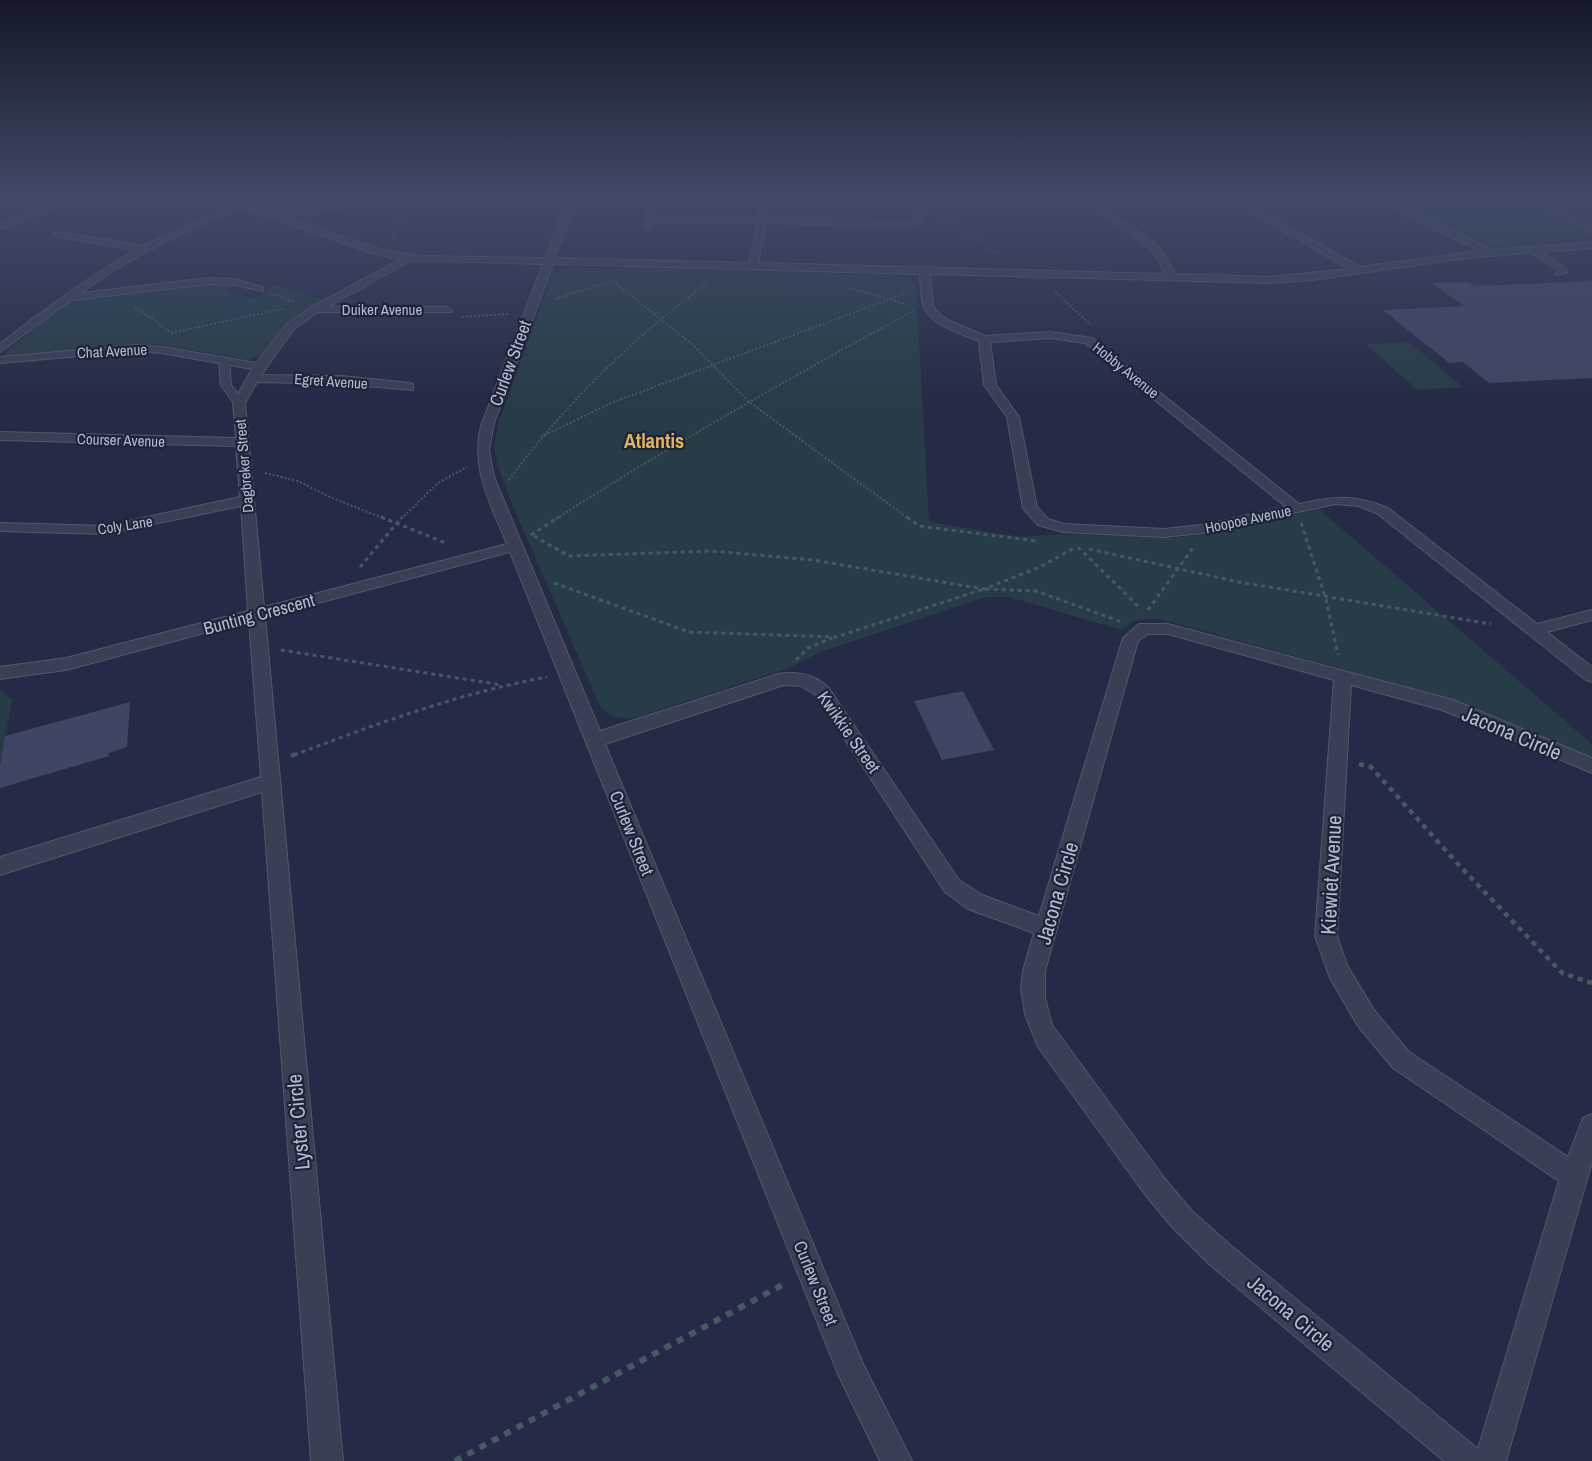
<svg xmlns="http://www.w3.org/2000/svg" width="1592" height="1461" viewBox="0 0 1592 1461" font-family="'Archivo Narrow',sans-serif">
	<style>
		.green { fill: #273c47 }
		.building { fill: #3e4663 }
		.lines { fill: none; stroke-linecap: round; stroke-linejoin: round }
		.service-casing { stroke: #52576c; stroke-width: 2 }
		.minor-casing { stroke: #52576c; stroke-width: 2 }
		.path-far3 { stroke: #455962; stroke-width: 2; stroke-dasharray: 2 2; stroke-linecap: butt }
		.path-far2 { stroke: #455962; stroke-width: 3; stroke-dasharray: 4 4; stroke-linecap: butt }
		.path-far1 { stroke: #455962; stroke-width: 4.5; stroke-dasharray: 5 5; stroke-linecap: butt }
		.path { stroke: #455962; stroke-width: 6; stroke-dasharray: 7 7; stroke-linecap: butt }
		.service { fill: #3a3f55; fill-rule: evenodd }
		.minor { fill: #3a3f55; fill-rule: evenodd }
		.labels { text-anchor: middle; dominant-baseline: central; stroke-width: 4.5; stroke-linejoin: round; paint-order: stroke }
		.far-street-label { font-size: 15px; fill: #b7bbce; stroke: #1e233a }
		.street-label { font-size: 18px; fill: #b7bbce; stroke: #1e233a }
		.far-district-label { font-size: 20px; font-weight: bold; fill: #e0b460; stroke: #1e233a }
		.near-street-label { font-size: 21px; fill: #b7bbce; stroke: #1e233a }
	</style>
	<rect width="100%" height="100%" fill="#252b46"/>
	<!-- green -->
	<path class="green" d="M 1414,197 L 1529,197 L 1591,236 L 1592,239 L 1514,247 L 1494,245 L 1476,242 L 1408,209 L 1399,202 L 1402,199 Z
		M 580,267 L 896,275 L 908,277 L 916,284 L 929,522 L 1021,537 L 1058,534 L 1174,538 L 1211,533 L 1319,509 L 1592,744 L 1592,758 L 1448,698 L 1160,619 L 1136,620 L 1121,630 L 1009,597 L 987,597 L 818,653 L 786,669 L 637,717 C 622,720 607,718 599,704 L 512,504 L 497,464 L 494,446 L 499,421 L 552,276 L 563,270 Z
		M 206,284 L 222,284 L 232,294 L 255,298 L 276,285 L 281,286 L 325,300 L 284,325 L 262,355 L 247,360 L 154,344 L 16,356 L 8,356 L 5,353 L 67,301 L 73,299 Z
		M 1409,342 L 1463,387 L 1417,390 L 1366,344 Z
		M 0,690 L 12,699 L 0,767 Z"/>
	<!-- building -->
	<path class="building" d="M 1592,281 L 1592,378 L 1489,383 L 1463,362 L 1449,363 L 1383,310 L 1464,306 L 1432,283 L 1469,282 L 1474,286 Z
		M 963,691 L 994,750 L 942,760 L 914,701 Z
		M 130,702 L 127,747 L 109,753 L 109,756 L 0,788 L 0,767 L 5,736 Z"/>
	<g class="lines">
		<defs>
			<path id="service" d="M 1528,247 L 1534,247 L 1565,267 L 1568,272 L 1557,275 L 1556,273 L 1559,271 L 1528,251 Z
				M 224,358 L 229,361 L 231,385 L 245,403 L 243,405 L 235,405 L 221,385 L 219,361 Z"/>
			<path id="minor" d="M 69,197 L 81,197 L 0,230 L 0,224 Z
				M 185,197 L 232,199 L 275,214 L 387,197 L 387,201 L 384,202 L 285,217 L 383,250 L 421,256 L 545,258 L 569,197 L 577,197 L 555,258 L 749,263 L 757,223 L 654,221 L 652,227 L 648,230 L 644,227 L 651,197 L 659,197 L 655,215 L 757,218 L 758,197 L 766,197 L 766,218 L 906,221 L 915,219 L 915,208 L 905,197 L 915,197 L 925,211 L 922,223 L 906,227 L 766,223 L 758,263 L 1165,274 L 1154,253 L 1147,246 L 1079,197 L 1089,197 L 1153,242 L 1163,252 L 1175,274 L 1271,277 L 1349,269 L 1225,197 L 1236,197 L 1360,267 L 1480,251 L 1396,210 L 1389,203 L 1390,197 L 1400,197 L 1397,202 L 1402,206 L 1492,250 L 1592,242 L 1592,248 L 1466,258 L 1312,280 L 1271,283 L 930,274 L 933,305 L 936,311 L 948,320 L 985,336 L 1050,332 L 1092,338 L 1299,504 C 1335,496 1353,494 1388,508 L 1537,624 L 1592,610 L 1592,620 L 1547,632 L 1592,667 L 1592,682 L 1586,680 L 1378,514 L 1359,506 L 1335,504 L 1202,533 L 1164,537 L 1063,532 L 1038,525 L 1023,508 L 1007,417 L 984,385 L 979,341 C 961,333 931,326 924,307 C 920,297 921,284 920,274 L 553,264 L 494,423 L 489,450 L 494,477 L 600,731 L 778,674 C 797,671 814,674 828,687 L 959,880 L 982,895 L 1039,916 L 1123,638 L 1139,624 L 1168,624 L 1453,700 L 1592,758 L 1592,773 L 1442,710 L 1351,685 L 1337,936 L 1347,965 L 1374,1010 L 1409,1052 L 1568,1157 L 1583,1118 L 1592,1114 L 1592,1162 L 1506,1461 L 1444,1461 L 1209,1264 L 1173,1228 L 1147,1197 L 1038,1047 L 1025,1014 L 1021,989 L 1023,971 L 1034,933 L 968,909 L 945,892 L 816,695 L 801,686 L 784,685 L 605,744 L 863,1364 L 912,1461 L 880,1461 L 838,1374 L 510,552 L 265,617 L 343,1461 L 311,1461 L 262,792 L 0,875 L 0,857 L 261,777 L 249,621 L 66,670 L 0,679 L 0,667 L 66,658 L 248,611 L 241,506 L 105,534 L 0,531 L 0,523 L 105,526 L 240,497 L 236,446 L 0,440 L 0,432 L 236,438 L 233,403 L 252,369 L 162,353 L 137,351 L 0,363 L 0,357 L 137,345 L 162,347 L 256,363 L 286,325 L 312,307 L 401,259 L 378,255 L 241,208 C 184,230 130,257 81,293 L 209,278 L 234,279 L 263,287 L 263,291 L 234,285 L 209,284 L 71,300 L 0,352 L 0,344 C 43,310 88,278 135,250 L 60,237 L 55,234 L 57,232 L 143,246 L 233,205 ZM 412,260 L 543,264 L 482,423 C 469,467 491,504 507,544 L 264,607 L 245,403 L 257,382 L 342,384 L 413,390 L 413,384 L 409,383 L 342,376 L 261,375 L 294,329 L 318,312 L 451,312 L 452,310 L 447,307 L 329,306 ZM 1050,338 L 1085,343 L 1286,507 L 1202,525 L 1164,529 L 1064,524 L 1048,519 L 1037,507 L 1019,417 L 996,385 L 990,342 ZM 1148,634 L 1168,634 L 1334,680 L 1315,936 L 1330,978 L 1358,1026 L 1393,1068 L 1559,1181 L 1478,1449 L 1229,1244 L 1191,1210 L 1165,1179 L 1052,1025 L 1045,998 L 1045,971 L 1138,641 Z
				M 1530,197 L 1540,197 L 1592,227 L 1592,234 Z"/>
		</defs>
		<!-- service casing -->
		<use href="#service" class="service-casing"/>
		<!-- minor casing -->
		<use href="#minor" class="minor-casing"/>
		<!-- path-far3 -->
		<path class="path-far3" d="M 937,212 L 1000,255
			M 393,239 L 406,209 L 400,203
			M 613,281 L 693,345 L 748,401 L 909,519
			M 848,288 L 910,305
			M 1055,292 L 1091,325
			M 273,294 L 294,302
			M 555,299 L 611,281
			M 135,307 L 173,334
			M 462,317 L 508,314
			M 171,333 L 282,309
			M 541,437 L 611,403 L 909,292
			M 265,473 L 298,481 L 330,497 L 385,519
			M 509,480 C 565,404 632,339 707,283
			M 401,519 L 438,483 L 467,467
			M 556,519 C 672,444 792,377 913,311"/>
		<!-- path-far2 -->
		<path class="path-far2" d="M 381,517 L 448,544
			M 907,517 L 919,526 L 1037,541
			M 1301,523 L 1326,599 L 1338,655
			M 531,535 L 559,517
			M 534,536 L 569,556 L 712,551 L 813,560 L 984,589 L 1040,567 L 1076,547
			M 1078,547 L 1141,609
			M 1089,549 L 1239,582 L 1491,624
			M 360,567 L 402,517
			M 554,583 L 689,632 L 836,637 L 984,589 L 1036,591 L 1122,622
			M 1148,610 L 1193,548
			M 281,650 L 502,685
			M 796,660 L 808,648 L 832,638
			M 294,755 C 376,724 460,693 547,677"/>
		<!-- path-far1 -->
		<path class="path-far1" d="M 291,756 L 298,753
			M 1359,764 L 1371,767 L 1457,863 L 1562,973 L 1592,983"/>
		<!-- path -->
		<path class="path" d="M 455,1461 L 786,1283"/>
		<!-- service -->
		<use href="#service" class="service"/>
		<!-- minor -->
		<use href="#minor" class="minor"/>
	</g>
	<!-- sky -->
	<linearGradient id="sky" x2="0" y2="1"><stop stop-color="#141826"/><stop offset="0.49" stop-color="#404a68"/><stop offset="1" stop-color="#404a68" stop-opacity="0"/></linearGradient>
	<rect width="1592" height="402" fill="url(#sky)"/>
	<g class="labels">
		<!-- far-street labels -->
		<g class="far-street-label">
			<text x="382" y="309">Duiker Avenue</text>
			<text transform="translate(112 351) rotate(-3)">Chat Avenue</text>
			<text transform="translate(1126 370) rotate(39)">Hobby Avenue</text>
			<text transform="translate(331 381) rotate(4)">Egret Avenue</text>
			<text transform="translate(121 440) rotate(2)">Courser Avenue</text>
			<text transform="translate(244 466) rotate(-95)">Dagbreker Street</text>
			<text transform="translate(1248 519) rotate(-12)">Hoopoe Avenue</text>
			<text transform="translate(125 525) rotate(-9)">Coly Lane</text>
		</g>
		<!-- street labels -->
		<g class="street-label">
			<text transform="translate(510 363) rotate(-70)">Curlew Street</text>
			<text transform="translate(259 614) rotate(-15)">Bunting Crescent</text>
			<text transform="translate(849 732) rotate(55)">Kwikkie Street</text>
			<text transform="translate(632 833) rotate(68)">Curlew Street</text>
			<text transform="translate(816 1283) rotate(68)">Curlew Street</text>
		</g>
		<!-- far-district labels -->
		<g class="far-district-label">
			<text x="654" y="440">Atlantis</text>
		</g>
		<!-- near-street labels -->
		<g class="near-street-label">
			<text transform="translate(1512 733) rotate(23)">Jacona Circle</text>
			<text transform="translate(1331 875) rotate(-87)">Kiewiet Avenue</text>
			<text transform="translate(1057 893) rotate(-74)">Jacona Circle</text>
			<text transform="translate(298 1122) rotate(-95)">Lyster Circle</text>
			<text transform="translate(1291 1313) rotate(40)">Jacona Circle</text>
		</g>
	</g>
</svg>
